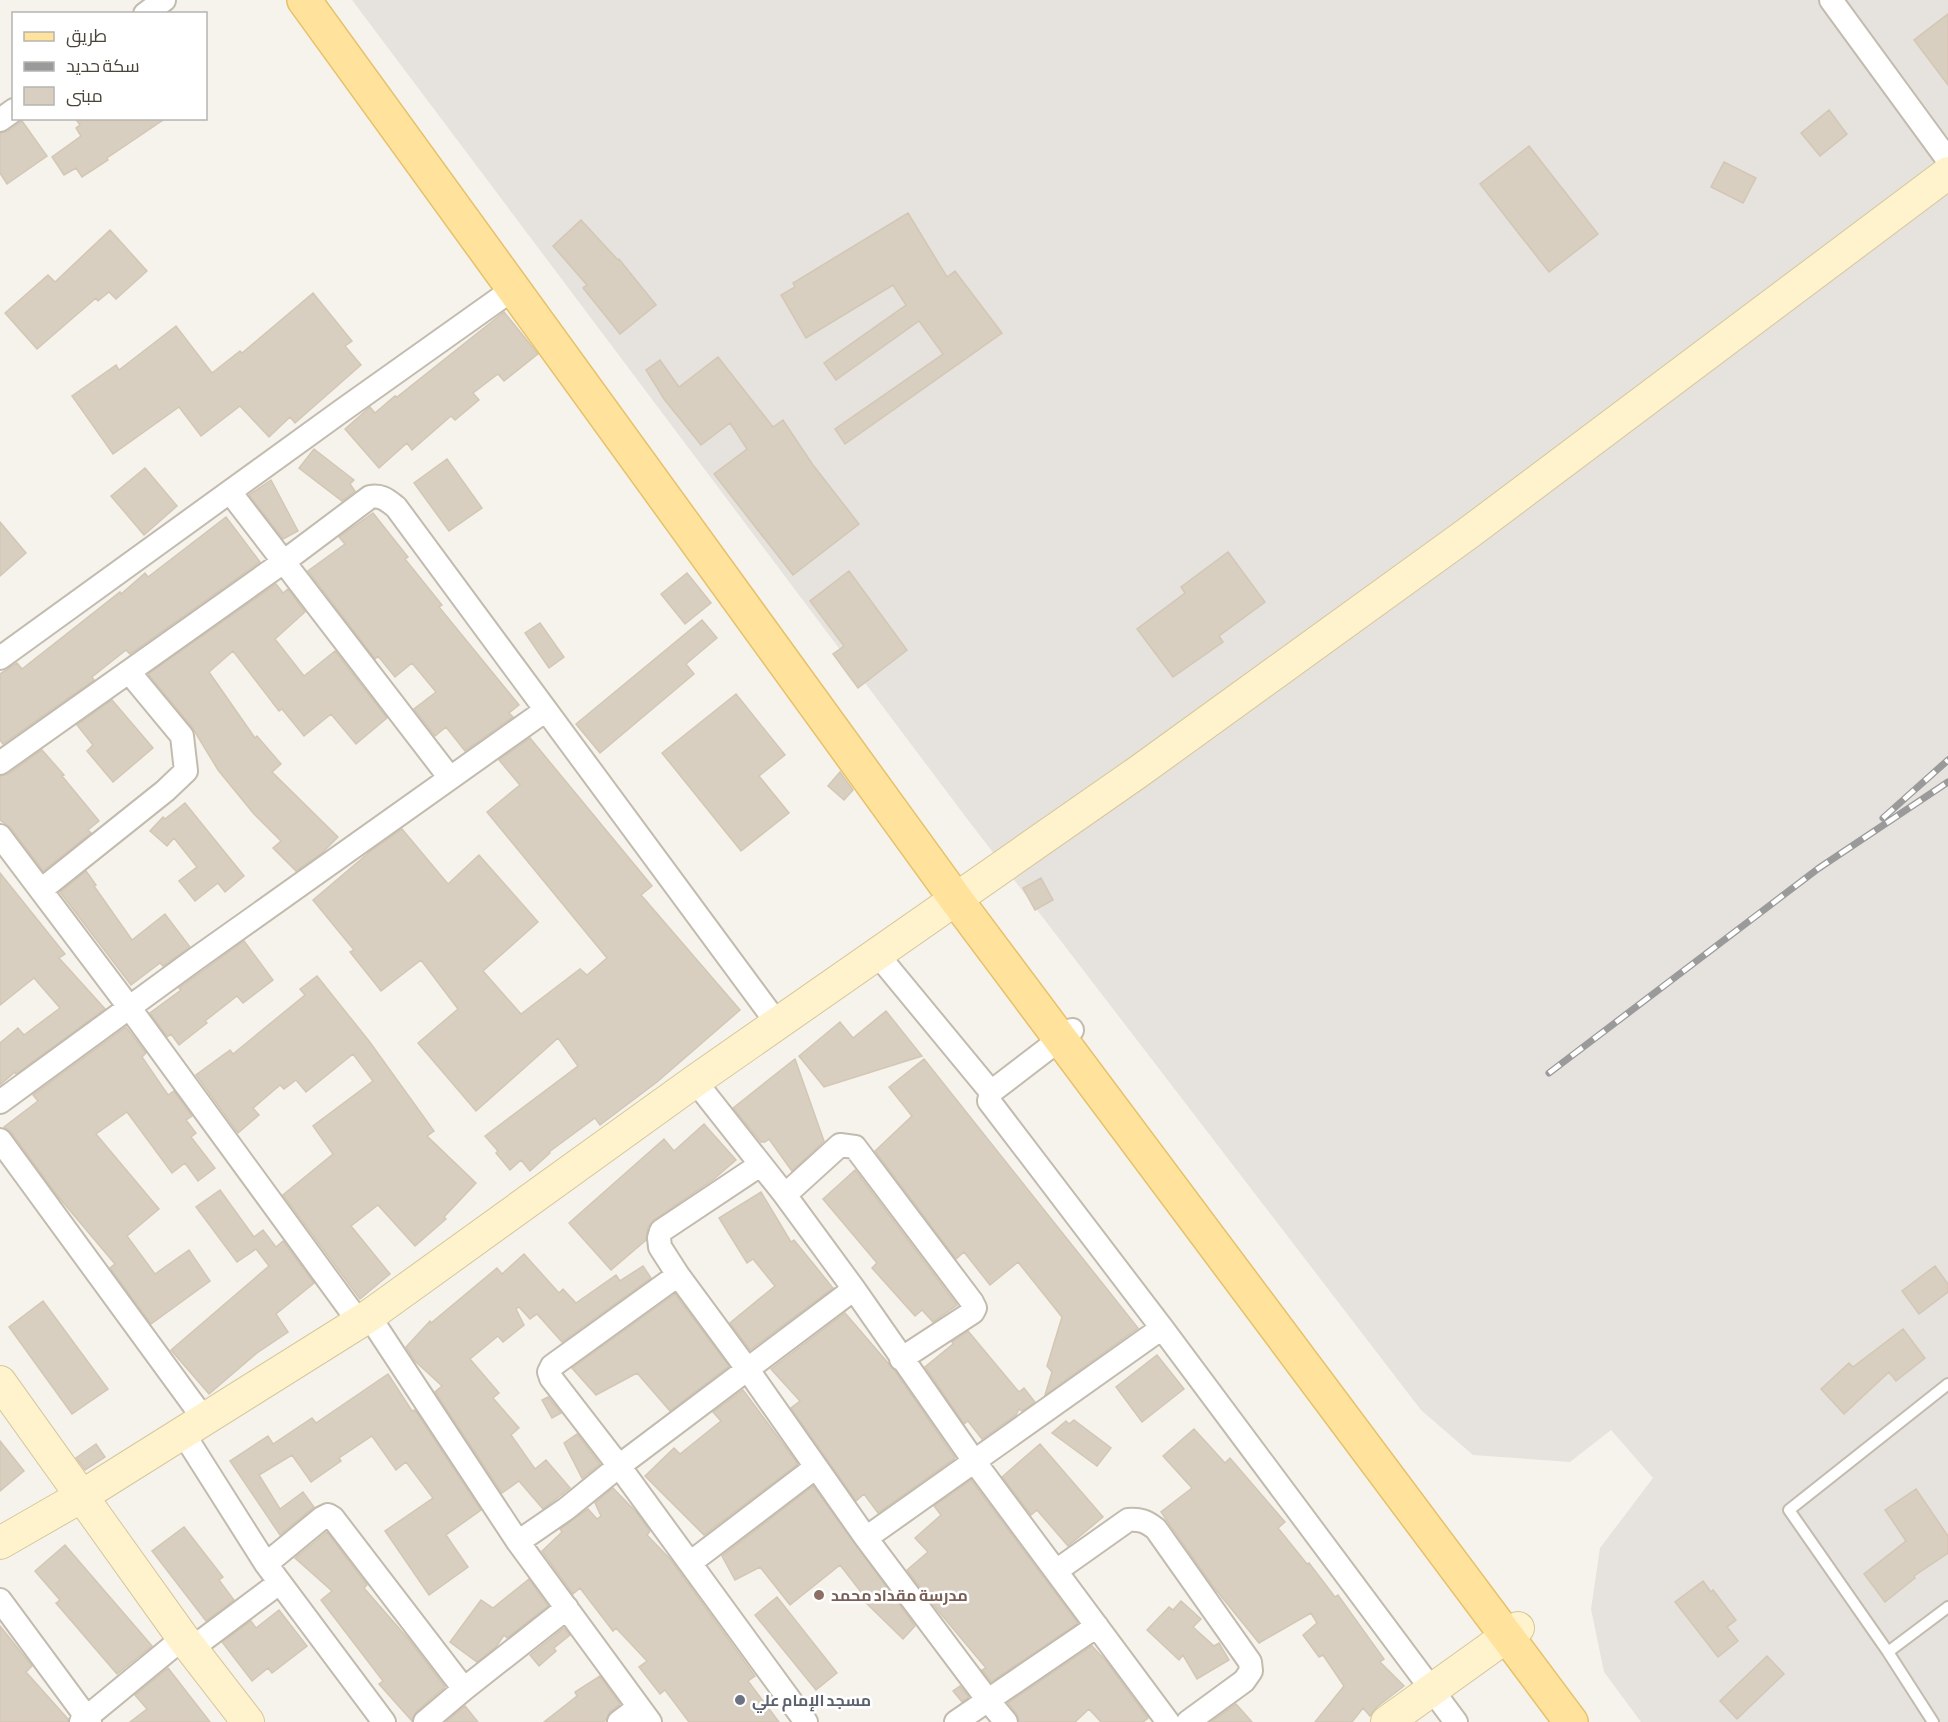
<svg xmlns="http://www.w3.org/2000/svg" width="1948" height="1722" viewBox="0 0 1948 1722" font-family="'Asap Condensed',Cairo,sans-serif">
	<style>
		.industrial { fill: #e6e2dd }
		.building { fill: #d8cfc1; stroke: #d3c7b4; stroke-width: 1.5 }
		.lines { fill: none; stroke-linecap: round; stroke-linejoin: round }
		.lane-casing { stroke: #c2bbae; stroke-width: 14 }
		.street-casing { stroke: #c2bbae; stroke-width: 26 }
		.secondary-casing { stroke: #d6c79b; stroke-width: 34 }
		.primary-casing { stroke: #e6c16a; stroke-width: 36 }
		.lane { stroke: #fff; stroke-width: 10 }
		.street { stroke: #fff; stroke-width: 22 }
		.secondary { stroke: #fff3cd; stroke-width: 32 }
		.primary { stroke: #ffe39c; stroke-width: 33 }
		.rail-casing { stroke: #9a9a9a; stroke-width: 7 }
		.rail { stroke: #fff; stroke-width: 4.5; stroke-dasharray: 14; stroke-linecap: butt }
		.education-dot { fill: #8d6e63; stroke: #fff; stroke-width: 2 }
		.worship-dot { fill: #6b7280; stroke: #fff; stroke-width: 2 }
		.labels { text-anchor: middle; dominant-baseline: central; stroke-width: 5; stroke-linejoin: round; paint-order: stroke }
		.education-label { font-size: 16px; font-weight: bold; fill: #785e54; stroke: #fff; text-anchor: start }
		.worship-label { font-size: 16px; font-weight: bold; fill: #5b616d; stroke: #fff; text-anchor: start }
	</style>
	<rect width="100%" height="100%" fill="#f6f3ec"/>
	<!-- industrial -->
	<path class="industrial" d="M 352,0 L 1948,0 L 1948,1722 L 1641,1722 L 1604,1672 L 1591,1609 L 1600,1548 L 1653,1478 L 1611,1430 L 1570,1462 L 1473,1455 L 1421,1410 L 968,820 Z"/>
	<!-- building -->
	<path class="building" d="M 1948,14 L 1948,85 L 1914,40 Z
		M 1829,110 L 1847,134 L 1820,156 L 1801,133 Z
		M 75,118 L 166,118 L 107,158 L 108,160 L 82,177 L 76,168 L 64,175 L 52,157 L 81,136 L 76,128 L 80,125 Z
		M 22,121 L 47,156 L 7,184 L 0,173 L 0,133 L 8,131 Z
		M 1529,146 L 1598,234 L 1549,272 L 1480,184 Z
		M 1724,162 L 1756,178 L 1743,203 L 1711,187 Z
		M 908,213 L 947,277 L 955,271 L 1002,333 L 845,444 L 835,429 L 943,354 L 919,321 L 836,380 L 824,363 L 906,305 L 893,285 L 806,338 L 781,295 L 795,287 L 793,283 Z
		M 581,220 L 618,260 L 619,259 L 656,305 L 620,334 L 583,288 L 587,285 L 553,246 Z
		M 110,230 L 147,271 L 116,299 L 109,292 L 98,301 L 96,298 L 37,349 L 5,313 L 48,275 L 55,282 Z
		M 313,293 L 352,341 L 345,346 L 361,365 L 295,423 L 290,417 L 269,437 L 240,406 L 201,436 L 179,407 L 113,454 L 72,396 L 116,365 L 119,370 L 176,326 L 212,373 L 240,351 L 242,353 Z
		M 504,312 L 538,354 L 504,381 L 498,374 L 473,393 L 479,400 L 455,420 L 451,416 L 412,450 L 407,443 L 379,468 L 345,429 L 370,407 L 375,413 L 395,396 L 397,397 Z
		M 718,357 L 773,427 L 783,420 L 813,465 L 859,524 L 793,575 L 714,474 L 747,449 L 730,423 L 701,445 L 664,399 L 646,370 L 660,360 L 679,387 Z
		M 314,449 L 354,480 L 350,484 L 355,491 L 342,501 L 299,468 Z
		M 447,459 L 482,508 L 449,531 L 414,483 Z
		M 145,468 L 177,506 L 144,535 L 111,496 Z
		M 271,480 L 298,531 L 283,539 L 249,495 Z
		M 373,513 L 408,557 L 405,559 L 442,605 L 439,607 L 519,705 L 509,713 L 513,717 L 465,751 L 446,727 L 435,736 L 414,709 L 436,692 L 412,663 L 395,677 L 378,656 L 375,659 L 308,571 L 345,544 L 339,537 Z
		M 226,517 L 260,562 L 130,654 L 126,650 L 92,677 L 94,680 L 3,744 L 0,740 L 0,674 L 17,663 L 22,669 L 120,592 L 121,594 L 145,573 L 148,577 Z
		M 0,522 L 26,553 L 0,576 Z
		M 1228,552 L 1265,602 L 1219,636 L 1223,642 L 1173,677 L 1137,629 L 1185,593 L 1181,587 Z
		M 849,571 L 907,650 L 858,688 L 833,654 L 844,646 L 810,601 Z
		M 687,573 L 711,603 L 685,624 L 661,594 Z
		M 276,584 L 283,593 L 288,589 L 305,612 L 275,639 L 304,676 L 335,651 L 387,718 L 356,744 L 331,714 L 304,736 L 282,709 L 279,711 L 233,651 L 209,672 L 255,738 L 257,736 L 281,764 L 272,772 L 338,837 L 322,853 L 296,871 L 273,848 L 281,841 L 254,814 L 218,770 L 192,727 L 148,674 Z
		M 702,620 L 717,638 L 686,664 L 694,674 L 600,753 L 576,724 Z
		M 540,623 L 564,657 L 549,668 L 525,633 Z
		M 736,694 L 785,755 L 759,776 L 789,813 L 741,851 L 662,753 Z
		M 112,700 L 153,748 L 113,782 L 87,751 L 93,745 L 77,725 Z
		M 530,738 L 652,886 L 641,895 L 740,1010 L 657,1082 L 600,1125 L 595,1118 L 549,1152 L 550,1153 L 530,1171 L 521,1160 L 510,1170 L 496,1153 L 498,1151 L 485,1136 L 578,1066 L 558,1038 L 476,1111 L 418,1043 L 458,1009 L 421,960 L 381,991 L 350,952 L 354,950 L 313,900 L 372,850 L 402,829 L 448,884 L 479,855 L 538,922 L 483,971 L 521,1014 L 580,969 L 587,975 L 607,958 L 487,812 L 520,785 L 499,760 Z
		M 42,750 L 64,775 L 62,776 L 99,821 L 88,830 L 91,833 L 43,871 L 11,828 L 0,820 L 0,776 L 8,774 Z
		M 840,772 L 853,790 L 844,800 L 828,786 Z
		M 185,803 L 244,876 L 225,892 L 218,883 L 195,901 L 179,881 L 197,867 L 174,838 L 167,846 L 150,831 L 163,817 L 165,819 Z
		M 86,871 L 96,885 L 94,886 L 132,940 L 165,914 L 190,947 L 163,966 L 160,963 L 131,985 L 60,892 Z
		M 0,873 L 65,954 L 59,958 L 105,1009 L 16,1074 L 15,1072 L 0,1085 L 0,1043 L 18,1028 L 24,1035 L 60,1008 L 34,978 L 0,1005 Z
		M 1041,878 L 1053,900 L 1035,910 L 1023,888 Z
		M 244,941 L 273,980 L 243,1003 L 237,996 L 205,1021 L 207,1023 L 179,1045 L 171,1034 L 167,1037 L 150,1013 L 181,990 L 179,988 Z
		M 317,976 L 369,1041 L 434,1131 L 427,1136 L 476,1183 L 444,1217 L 446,1219 L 415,1246 L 378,1205 L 351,1226 L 390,1274 L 360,1299 L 283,1195 L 333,1154 L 313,1126 L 373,1081 L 353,1054 L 306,1092 L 296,1080 L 284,1089 L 280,1085 L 253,1108 L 259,1115 L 238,1133 L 196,1075 L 230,1050 L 233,1054 L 305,995 L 300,989 Z
		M 886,1011 L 922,1056 L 824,1087 L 799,1056 L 840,1022 L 853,1038 Z
		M 126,1027 L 146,1053 L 142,1057 L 168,1095 L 174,1091 L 192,1116 L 186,1120 L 196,1133 L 191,1137 L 215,1168 L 198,1181 L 185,1163 L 172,1173 L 127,1112 L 96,1134 L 159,1209 L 127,1236 L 155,1274 L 189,1250 L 210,1281 L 151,1324 L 110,1268 L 115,1264 L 56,1194 L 11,1132 L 4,1127 L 38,1101 L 33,1095 Z
		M 795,1059 L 824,1141 L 792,1171 L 769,1139 L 765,1142 L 761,1142 L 733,1108 Z
		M 924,1059 L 1138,1328 L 1045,1395 L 1052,1372 L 1047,1366 L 1062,1317 L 1018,1262 L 990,1285 L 964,1252 L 956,1259 L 875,1151 L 912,1116 L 889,1087 Z
		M 704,1124 L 736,1160 L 714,1179 L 654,1220 L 648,1227 L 646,1240 L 611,1270 L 569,1223 L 664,1139 L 674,1151 Z
		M 855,1170 L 957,1305 L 933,1322 L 922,1310 L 915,1316 L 872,1268 L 877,1263 L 823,1199 Z
		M 220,1190 L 254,1237 L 263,1230 L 276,1247 L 283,1241 L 314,1283 L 276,1314 L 288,1332 L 257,1353 L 209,1394 L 171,1350 L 269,1266 L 256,1249 L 237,1262 L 196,1207 Z
		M 761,1192 L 791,1242 L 794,1240 L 833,1288 L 750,1350 L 730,1323 L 775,1286 L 753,1259 L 747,1263 L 719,1218 Z
		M 524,1254 L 559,1293 L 563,1289 L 576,1303 L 616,1275 L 620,1281 L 643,1266 L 651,1278 L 562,1342 L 537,1314 L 530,1319 L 519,1307 L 516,1309 L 524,1325 L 503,1342 L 498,1336 L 470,1359 L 499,1393 L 493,1398 L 519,1428 L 511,1435 L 535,1469 L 546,1460 L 570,1488 L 543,1509 L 519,1481 L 502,1493 L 435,1392 L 442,1386 L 415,1361 L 406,1347 L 430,1321 L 431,1323 L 497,1268 L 502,1274 Z
		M 1935,1266 L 1948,1284 L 1948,1292 L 1919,1314 L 1902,1291 Z
		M 675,1294 L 729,1366 L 670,1411 L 637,1373 L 596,1395 L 572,1368 Z
		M 43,1301 L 108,1389 L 72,1414 L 9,1327 Z
		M 845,1313 L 895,1371 L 955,1458 L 878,1513 L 864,1494 L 856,1501 L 791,1408 L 800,1401 L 771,1369 Z
		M 1903,1329 L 1925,1358 L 1896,1381 L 1889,1372 L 1844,1414 L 1821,1389 L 1849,1363 L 1853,1367 Z
		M 968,1331 L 1019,1392 L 1024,1388 L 1035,1402 L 1022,1411 L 1019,1409 L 1016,1415 L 982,1439 L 968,1421 L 964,1424 L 925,1367 L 953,1344 L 952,1342 Z
		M 1157,1355 L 1184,1389 L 1142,1422 L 1116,1387 Z
		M 388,1374 L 412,1411 L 415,1410 L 481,1510 L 446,1535 L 468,1567 L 429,1595 L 385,1531 L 433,1498 L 406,1462 L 396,1470 L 372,1436 L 339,1458 L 341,1461 L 311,1482 L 292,1455 L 259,1475 L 280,1509 L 303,1492 L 314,1507 L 280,1535 L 230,1461 L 268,1436 L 273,1444 L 312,1418 L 316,1423 Z
		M 743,1390 L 798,1464 L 704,1535 L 645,1476 L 674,1448 L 680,1454 L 721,1421 L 713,1412 Z
		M 548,1397 L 561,1413 L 552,1418 L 542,1400 Z
		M 1074,1420 L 1111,1448 L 1097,1466 L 1052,1433 L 1066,1421 L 1069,1424 Z
		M 1194,1429 L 1225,1463 L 1230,1458 L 1285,1522 L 1278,1528 L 1307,1564 L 1309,1563 L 1335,1597 L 1338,1595 L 1384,1659 L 1380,1662 L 1404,1686 L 1377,1707 L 1370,1716 L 1363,1708 L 1352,1722 L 1315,1722 L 1344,1686 L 1323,1655 L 1319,1657 L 1303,1635 L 1317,1623 L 1311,1613 L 1259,1643 L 1212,1585 L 1161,1512 L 1192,1488 L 1163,1456 Z
		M 577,1434 L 600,1464 L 582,1478 L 564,1443 Z
		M 0,1441 L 24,1471 L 0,1491 Z
		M 96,1444 L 105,1457 L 85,1470 L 76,1458 Z
		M 1040,1444 L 1103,1517 L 1068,1546 L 1037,1510 L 1031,1515 L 1002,1477 Z
		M 971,1480 L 1078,1623 L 991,1682 L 982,1670 L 986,1668 L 935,1607 L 907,1570 L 928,1552 L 915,1538 L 941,1515 L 934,1506 Z
		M 813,1486 L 915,1626 L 903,1639 L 863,1600 L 865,1597 L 840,1565 L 790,1605 L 760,1567 L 735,1580 L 722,1556 Z
		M 613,1488 L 637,1513 L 650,1531 L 647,1535 L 671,1560 L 755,1676 L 748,1681 L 779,1722 L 689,1722 L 665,1690 L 660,1694 L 639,1667 L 647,1661 L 616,1628 L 613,1631 L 580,1588 L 573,1594 L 542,1551 L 562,1532 L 560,1529 L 588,1509 L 597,1519 L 601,1516 L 595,1503 Z
		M 1916,1489 L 1948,1536 L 1948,1553 L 1914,1576 L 1915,1578 L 1885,1602 L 1864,1574 L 1906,1541 L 1885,1510 Z
		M 184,1527 L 223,1577 L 219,1580 L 234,1600 L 206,1621 L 152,1551 Z
		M 327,1532 L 367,1585 L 364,1588 L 410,1641 L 445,1687 L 416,1712 L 412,1721 L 379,1684 L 383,1681 L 321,1600 L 332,1591 L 295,1558 Z
		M 65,1545 L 152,1646 L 117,1674 L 56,1603 L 60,1600 L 35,1571 Z
		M 529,1579 L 548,1606 L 507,1638 L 504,1635 L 496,1647 L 477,1662 L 450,1642 L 481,1600 L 493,1608 Z
		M 1703,1581 L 1711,1592 L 1713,1590 L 1736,1620 L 1727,1627 L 1738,1641 L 1718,1657 L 1675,1602 Z
		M 777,1597 L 837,1673 L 816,1690 L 755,1615 Z
		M 1181,1601 L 1201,1619 L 1193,1627 L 1214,1646 L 1219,1643 L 1229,1660 L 1197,1679 L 1183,1655 L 1179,1660 L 1147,1630 L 1169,1607 L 1173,1610 Z
		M 279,1610 L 307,1646 L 272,1673 L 268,1668 L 252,1681 L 222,1642 L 251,1621 L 256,1628 Z
		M 0,1626 L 32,1666 L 26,1672 L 68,1719 L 68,1722 L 0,1722 Z
		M 564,1628 L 570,1635 L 554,1648 L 556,1651 L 539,1666 L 530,1655 Z
		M 1092,1646 L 1106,1661 L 1148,1718 L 1143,1722 L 1101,1722 L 1089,1709 L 1075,1722 L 1019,1722 L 1017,1714 L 1008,1703 Z
		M 1767,1656 L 1784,1674 L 1737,1719 L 1720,1701 Z
		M 168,1668 L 210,1722 L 130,1722 L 147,1709 L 135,1695 Z
		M 600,1676 L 620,1704 L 610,1712 L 606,1720 L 603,1722 L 544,1722 L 577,1696 L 575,1692 Z
		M 960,1686 L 969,1697 L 962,1702 L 953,1691 Z
		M 1236,1704 L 1252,1722 L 1211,1722 Z
		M 465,1706 L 478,1722 L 446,1722 Z"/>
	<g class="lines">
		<defs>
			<path id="lane" d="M 1888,1652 L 1948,1607
				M 1933,1722 L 1888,1652 L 1789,1510 L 1948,1384"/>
			<path id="street" d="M 1831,0 L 1948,160
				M 145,14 L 164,0
				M 0,120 L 14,110
				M 230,492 L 450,778
				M 0,658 L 340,412 L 513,289
				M 0,763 L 282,563 L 370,497 C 382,495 387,500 396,507 L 777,1023
				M 0,836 L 129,1007 L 359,1322
				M 41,890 L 165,791 L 186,771 L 182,736 L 129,672
				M 877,954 L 991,1092
				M 1072,1030 L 991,1092 L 989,1101 L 1162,1328 L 1456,1722
				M 695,1081 L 785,1195 L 854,1289 L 974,1461 L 1168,1722
				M 0,1102 L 197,958 L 546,710
				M 0,1140 L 204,1419
				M 760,1165 L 661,1231 L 659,1238 L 660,1247 L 678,1275 L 748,1370 L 866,1538 L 987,1699 L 1006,1722
				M 785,1195 L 840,1145 L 855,1147 L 972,1302 L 975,1308 L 973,1312 L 901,1359
				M 678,1275 L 552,1366 L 549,1372 L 551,1378 L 619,1466 L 806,1722
				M 369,1316 L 518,1542 L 650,1722
				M 183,1433 L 266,1564 L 384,1722
				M 866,1538 L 1162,1328
				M 518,1542 L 566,1509 L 619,1466 L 854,1289
				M 690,1563 L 816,1467
				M 266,1564 L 322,1518 L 328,1515 L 333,1518 L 464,1689 L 567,1608
				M 1056,1571 L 1128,1520 C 1140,1519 1146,1521 1156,1529 L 1250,1662 L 1251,1671 L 1244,1681 L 1188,1722
				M 0,1600 L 90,1722
				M 191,1649 L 279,1583
				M 81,1722 L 183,1638
				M 425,1722 L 464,1689
				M 619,1722 L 639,1707
				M 956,1722 L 1097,1626"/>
			<path id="secondary" d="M 0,1382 L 183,1638 L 248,1722
				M 0,1543 L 82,1496 L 369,1316 L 695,1081 L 1138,772 L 1467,534 L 1948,173
				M 1387,1722 L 1518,1628"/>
			<path id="primary" d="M 304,0 L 955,898 L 1571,1722"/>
		</defs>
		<!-- lane casing -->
		<use href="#lane" class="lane-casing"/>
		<!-- street casing -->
		<use href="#street" class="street-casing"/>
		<!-- secondary casing -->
		<use href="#secondary" class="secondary-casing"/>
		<!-- primary casing -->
		<use href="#primary" class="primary-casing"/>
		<!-- lane -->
		<use href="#lane" class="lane"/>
		<!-- street -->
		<use href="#street" class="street"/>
		<!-- secondary -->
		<use href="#secondary" class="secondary"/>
		<!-- primary -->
		<use href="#primary" class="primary"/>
		<defs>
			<path id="rail" d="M 1883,818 L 1948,760
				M 1549,1073 L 1819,868 L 1948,782"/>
		</defs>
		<!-- rail casing -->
		<use href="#rail" class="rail-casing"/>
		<!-- rail -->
		<use href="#rail" class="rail"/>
	</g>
	<!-- markers -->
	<circle class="education-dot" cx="819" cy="1595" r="6"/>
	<circle class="worship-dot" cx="740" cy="1700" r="6"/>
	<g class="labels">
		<!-- education labels -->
		<g class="education-label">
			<text x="831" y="1595">مدرسة مقداد محمد</text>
		</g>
		<!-- worship labels -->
		<g class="worship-label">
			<text x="752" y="1700">مسجد الإمام علي</text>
		</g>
	</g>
	<!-- legend -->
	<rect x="12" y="12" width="195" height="108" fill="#ffffff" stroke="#b7b4b0" stroke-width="1.5"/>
	<rect x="24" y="32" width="30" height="9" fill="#ffe39c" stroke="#b7b4b0" stroke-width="1.5"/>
	<text x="66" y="42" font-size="18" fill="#4b4439">طريق</text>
	<rect x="24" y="62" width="30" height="9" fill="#9a9a9a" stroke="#b7b4b0" stroke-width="1.5"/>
	<text x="66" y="72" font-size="18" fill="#4b4439">سكة حديد</text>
	<rect x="24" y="87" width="30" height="18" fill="#d8cfc1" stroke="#b7b4b0" stroke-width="1.5"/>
	<text x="66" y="102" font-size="18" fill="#4b4439">مبنى</text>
</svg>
